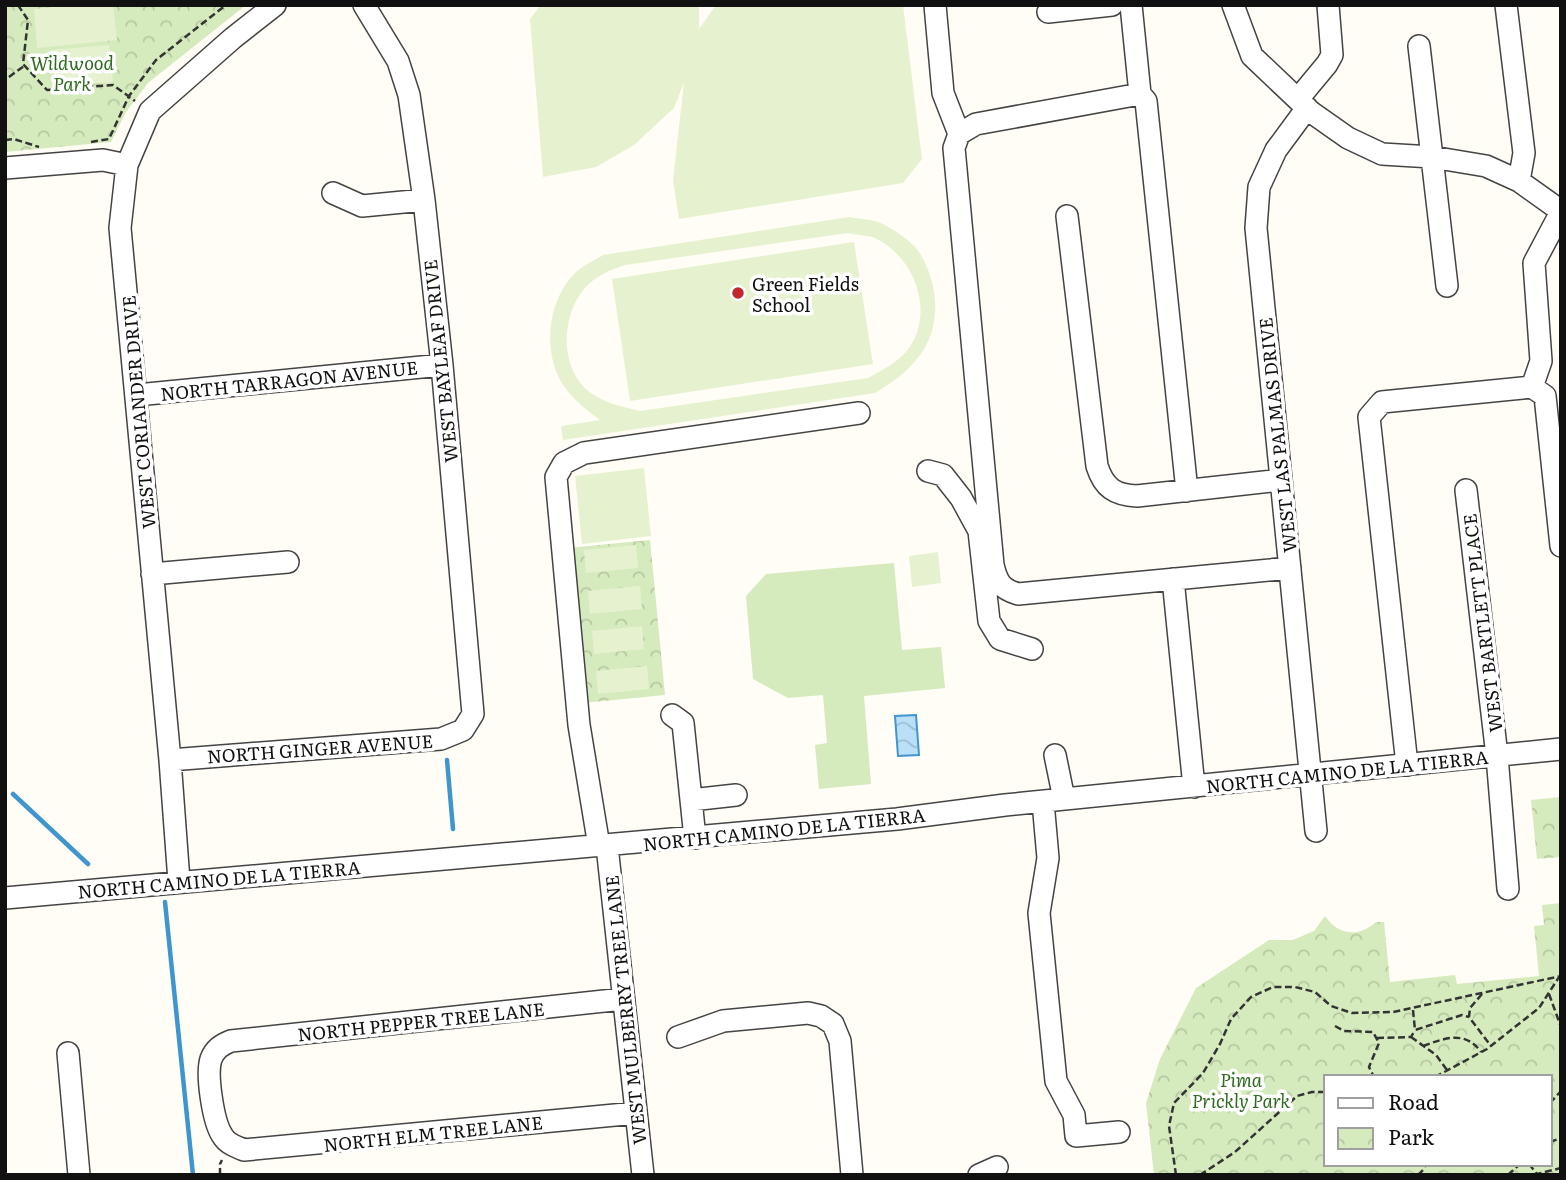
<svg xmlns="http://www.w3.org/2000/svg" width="1566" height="1180" viewBox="0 0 1566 1180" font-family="Literata,serif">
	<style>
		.grass { fill: #d5ebbd }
		.park { fill: url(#park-crowns); fill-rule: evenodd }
		.pitch { fill: #e6f2cf; fill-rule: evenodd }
		.water { fill: url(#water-waves); stroke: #3f96cf; stroke-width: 2 }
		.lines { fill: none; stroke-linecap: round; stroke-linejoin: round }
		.stream { stroke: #3f96cf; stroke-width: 4.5 }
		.minor-casing { stroke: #444; stroke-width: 24 }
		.path { stroke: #333; stroke-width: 2.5; stroke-dasharray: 7 3.5; stroke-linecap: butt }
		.minor { stroke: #fff; stroke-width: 21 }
		.poi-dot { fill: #c4262e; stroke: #fff; stroke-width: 2.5 }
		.labels { text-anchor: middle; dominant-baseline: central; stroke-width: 7; stroke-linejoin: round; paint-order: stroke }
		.park-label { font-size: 18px; font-style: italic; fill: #2f6b1f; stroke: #fff }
		.poi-label { font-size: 18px; fill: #111; stroke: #fff; text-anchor: start }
		.street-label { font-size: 18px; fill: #111; stroke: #fff }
	</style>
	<defs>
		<pattern id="park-crowns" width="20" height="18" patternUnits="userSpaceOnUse" patternTransform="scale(1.75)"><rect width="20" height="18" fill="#d5ebbd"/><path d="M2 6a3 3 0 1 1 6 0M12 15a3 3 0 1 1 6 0" fill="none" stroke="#b6c8a1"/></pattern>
		<pattern id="water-waves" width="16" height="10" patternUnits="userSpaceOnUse" patternTransform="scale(1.75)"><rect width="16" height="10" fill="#b9e0f7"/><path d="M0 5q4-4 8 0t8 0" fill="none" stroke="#9ebfd3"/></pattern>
	</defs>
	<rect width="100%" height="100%" fill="#fffdf5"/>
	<!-- grass -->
	<path class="grass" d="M 894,563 L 902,650 L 941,647 L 945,688 L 864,696 L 871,784 L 819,789 L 815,745 L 827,743 L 823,695 L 788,698 L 753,679 L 746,596 L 766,574 Z"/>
	<!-- park -->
	<path class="park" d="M 5,5 L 246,5 L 148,83 L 126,112 L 111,142 L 5,152 Z
		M 650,540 L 665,695 L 583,703 L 568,548 Z
		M 1561,797 L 1561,857 L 1537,859 L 1531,800 Z
		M 1561,903 L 1561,1175 L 1154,1175 L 1146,1103 L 1160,1059 L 1196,988 L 1269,940 L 1293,940 L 1314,931 L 1325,916 C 1338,935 1358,938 1376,922 L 1384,922 L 1390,982 L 1455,975 L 1457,984 L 1539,976 L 1534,926 L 1544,925 L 1542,905 ZM 1326,1077 L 1550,1077 L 1550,1164 L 1326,1164 Z"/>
	<!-- pitch -->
	<path class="pitch" d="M 72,5 L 113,5 L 117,40 L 37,48 L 34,9 Z
		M 555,5 L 699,5 L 699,29 L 716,5 L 903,5 L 922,159 L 903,183 L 679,219 L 673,180 L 684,82 L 674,108 L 634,145 L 596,167 L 543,177 L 530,19 L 539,7 Z
		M 109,45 L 113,82 L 54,87 L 51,50 Z
		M 849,217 C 859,219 871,219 881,223 C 893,229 912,241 919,252 C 940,285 942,329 917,359 C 905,374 891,383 875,393 L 563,440 L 561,426 L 600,420 C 584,408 568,396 559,378 C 543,345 549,298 576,272 C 584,265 595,260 603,255 ZM 848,233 C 856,235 867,235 875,238 C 913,256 934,308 911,345 C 901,361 884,369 868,378 L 640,411 C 624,407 608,404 594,395 C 559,373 560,318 584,289 C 595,276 610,270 625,265 Z
		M 854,242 L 873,364 L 630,401 L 612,279 Z
		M 644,468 L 651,536 L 582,544 L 575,476 Z
		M 636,545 L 638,568 L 586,573 L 584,550 Z
		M 938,552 L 941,583 L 912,587 L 909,556 Z
		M 640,586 L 642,609 L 590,614 L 588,591 Z
		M 642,626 L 644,649 L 594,654 L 592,631 Z
		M 647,666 L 649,689 L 598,694 L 596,671 Z"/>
	<!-- water -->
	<path class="water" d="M 916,715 L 919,755 L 898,756 L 895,716 Z"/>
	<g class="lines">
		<!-- stream -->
		<path class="stream" d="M 447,760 L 453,829
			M 13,794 L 88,864
			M 165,902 L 193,1175"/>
		<defs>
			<path id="minor" d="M 935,5 L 943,93 L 959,134
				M 1131,5 L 1140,94 L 976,124 L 959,134 L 954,148 L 993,565 C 997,582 1001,589 1018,594 L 1290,568
				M 1233,5 L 1252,56 L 1311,112 L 1348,138 L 1382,154 L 1432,157 L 1486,166 L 1519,181 L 1561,211
				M 1506,5 L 1524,153 L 1519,181
				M 1048,12 L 1112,5
				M 1419,46 L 1447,286
				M 1140,94 L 1146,101 L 1187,491
				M 1298,99 L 1327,64 L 1332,55 L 1328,5
				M 1307,108 L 1276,150 L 1259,187 L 1256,228 L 1316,831
				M 5,168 L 103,160 L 127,165
				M 333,193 L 362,206 L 424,200
				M 1067,216 L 1097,466 C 1104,488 1115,495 1137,496 L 1281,480
				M 1532,387 L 1545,396 L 1561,546
				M 137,395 L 442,365
				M 928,471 L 943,475 L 961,498 L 979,531 L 989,621 L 1000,639 L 1032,649
				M 1466,490 L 1497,756 L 1508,889
				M 152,574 L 288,562
				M 1173,579 L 1194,787
				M 672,715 L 683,723 L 695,838
				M 1055,755 L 1064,799
				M 170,760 L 441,739 L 463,730 L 473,714 L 442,365 L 424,200 L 409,95 L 398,61 L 364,5
				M 1407,765 L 1369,417 L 1382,402 L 1532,387 L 1541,361 L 1534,263 L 1561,212
				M 691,800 L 736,795
				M 1043,802 L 1048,858 L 1039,913 L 1056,1081 L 1074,1115 L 1076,1136 L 1119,1132
				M 599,846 L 579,725 L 556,477 L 564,463 L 584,453 L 859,413
				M 607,846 L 643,1175
				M 179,881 L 170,760 L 120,228 L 127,165 L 150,111 L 233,38 L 275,5
				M 5,898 L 897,819 L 1005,805 L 1561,749
				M 623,999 L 231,1041 C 221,1045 215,1049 211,1059 C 206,1074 213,1121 222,1135 C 227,1144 235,1146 244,1150 L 636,1113
				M 678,1037 L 723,1021 L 808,1013 L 821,1016 L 833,1024 L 840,1041 L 852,1175
				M 68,1053 L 79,1175
				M 979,1175 L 997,1167"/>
		</defs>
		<!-- minor casing -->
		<use href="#minor" class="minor-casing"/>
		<!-- path -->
		<path class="path" d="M 18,5 L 28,20 L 23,64 L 47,90 L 113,85 L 135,101
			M 9,77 L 24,66
			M 5,140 L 14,139 L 39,147
			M 91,142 L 109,139 L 129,96 L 156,60 L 226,5
			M 1482,994 L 1470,1008 L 1469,1017 L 1491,1046
			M 1549,994 L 1561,1027
			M 1413,1010 L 1415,1030 L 1462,1015 L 1469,1017
			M 1335,1026 L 1344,1031 L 1373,1032 L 1379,1043 L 1369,1067 L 1374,1077
			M 1411,1037 L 1436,1055 L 1447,1070
			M 1377,1038 L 1411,1037 L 1415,1030
			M 1423,1046 C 1445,1038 1465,1030 1481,1052
			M 1435,1077 L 1487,1049 L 1539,1008 L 1561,974
			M 1550,1103 L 1561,1091
			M 1550,1142 L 1561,1138
			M 1529,1164 L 1537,1174 L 1561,1168
			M 220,1175 L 220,1164 L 222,1160
			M 1176,1175 L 1169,1126 L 1174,1103 L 1203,1073 L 1220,1044 L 1231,1019 L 1251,997 L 1273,987 L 1295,987 L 1315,992 L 1331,1006 L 1352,1013 L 1393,1012 L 1561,976
			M 1200,1175 L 1235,1152 L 1297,1096 L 1312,1092 L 1326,1092
			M 1418,1175 L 1424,1169 L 1426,1164
			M 1508,1175 L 1520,1164"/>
		<!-- minor -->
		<use href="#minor" class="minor"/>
	</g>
	<!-- markers -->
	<circle class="poi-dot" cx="738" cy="293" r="7"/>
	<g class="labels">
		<!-- park labels -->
		<g class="park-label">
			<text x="72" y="62">Wildwood<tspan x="72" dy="21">Park</tspan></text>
			<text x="1241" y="1079">Pima<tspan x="1241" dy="21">Prickly Park</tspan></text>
		</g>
		<!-- poi labels -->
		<g class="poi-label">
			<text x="752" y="283">Green Fields<tspan x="752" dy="21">School</tspan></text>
		</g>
		<!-- street labels -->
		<g class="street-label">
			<text transform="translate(440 361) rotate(-96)">WEST BAYLEAF DRIVE</text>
			<text transform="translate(289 380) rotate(-6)">NORTH TARRAGON AVENUE</text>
			<text transform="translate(138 412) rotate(-95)">WEST CORIANDER DRIVE</text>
			<text transform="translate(1277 435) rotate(-96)">WEST LAS PALMAS DRIVE</text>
			<text transform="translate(1482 623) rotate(-97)">WEST BARTLETT PLACE</text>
			<text transform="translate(320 748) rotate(-4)">NORTH GINGER AVENUE</text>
			<text transform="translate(1347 771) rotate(-6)">NORTH CAMINO DE LA TIERRA</text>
			<text transform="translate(784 829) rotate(-6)">NORTH CAMINO DE LA TIERRA</text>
			<text transform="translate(219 879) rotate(-5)">NORTH CAMINO DE LA TIERRA</text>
			<text transform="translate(625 1010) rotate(-96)">WEST MULBERRY TREE LANE</text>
			<text transform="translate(421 1021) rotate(-6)">NORTH PEPPER TREE LANE</text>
			<text transform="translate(433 1133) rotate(-6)">NORTH ELM TREE LANE</text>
		</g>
	</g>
	<!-- border -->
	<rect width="1566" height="1180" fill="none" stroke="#111111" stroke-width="14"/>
	<!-- legend -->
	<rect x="1324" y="1075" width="228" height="91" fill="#ffffff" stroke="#a0a0a0" stroke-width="2"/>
	<rect x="1338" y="1098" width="35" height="10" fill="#ffffff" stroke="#a0a0a0" stroke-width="2"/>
	<text x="1388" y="1110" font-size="21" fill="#111111">Road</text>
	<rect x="1338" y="1128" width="35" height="21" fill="url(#park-crowns)" stroke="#a0a0a0" stroke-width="2"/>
	<text x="1388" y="1145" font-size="21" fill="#111111">Park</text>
</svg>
